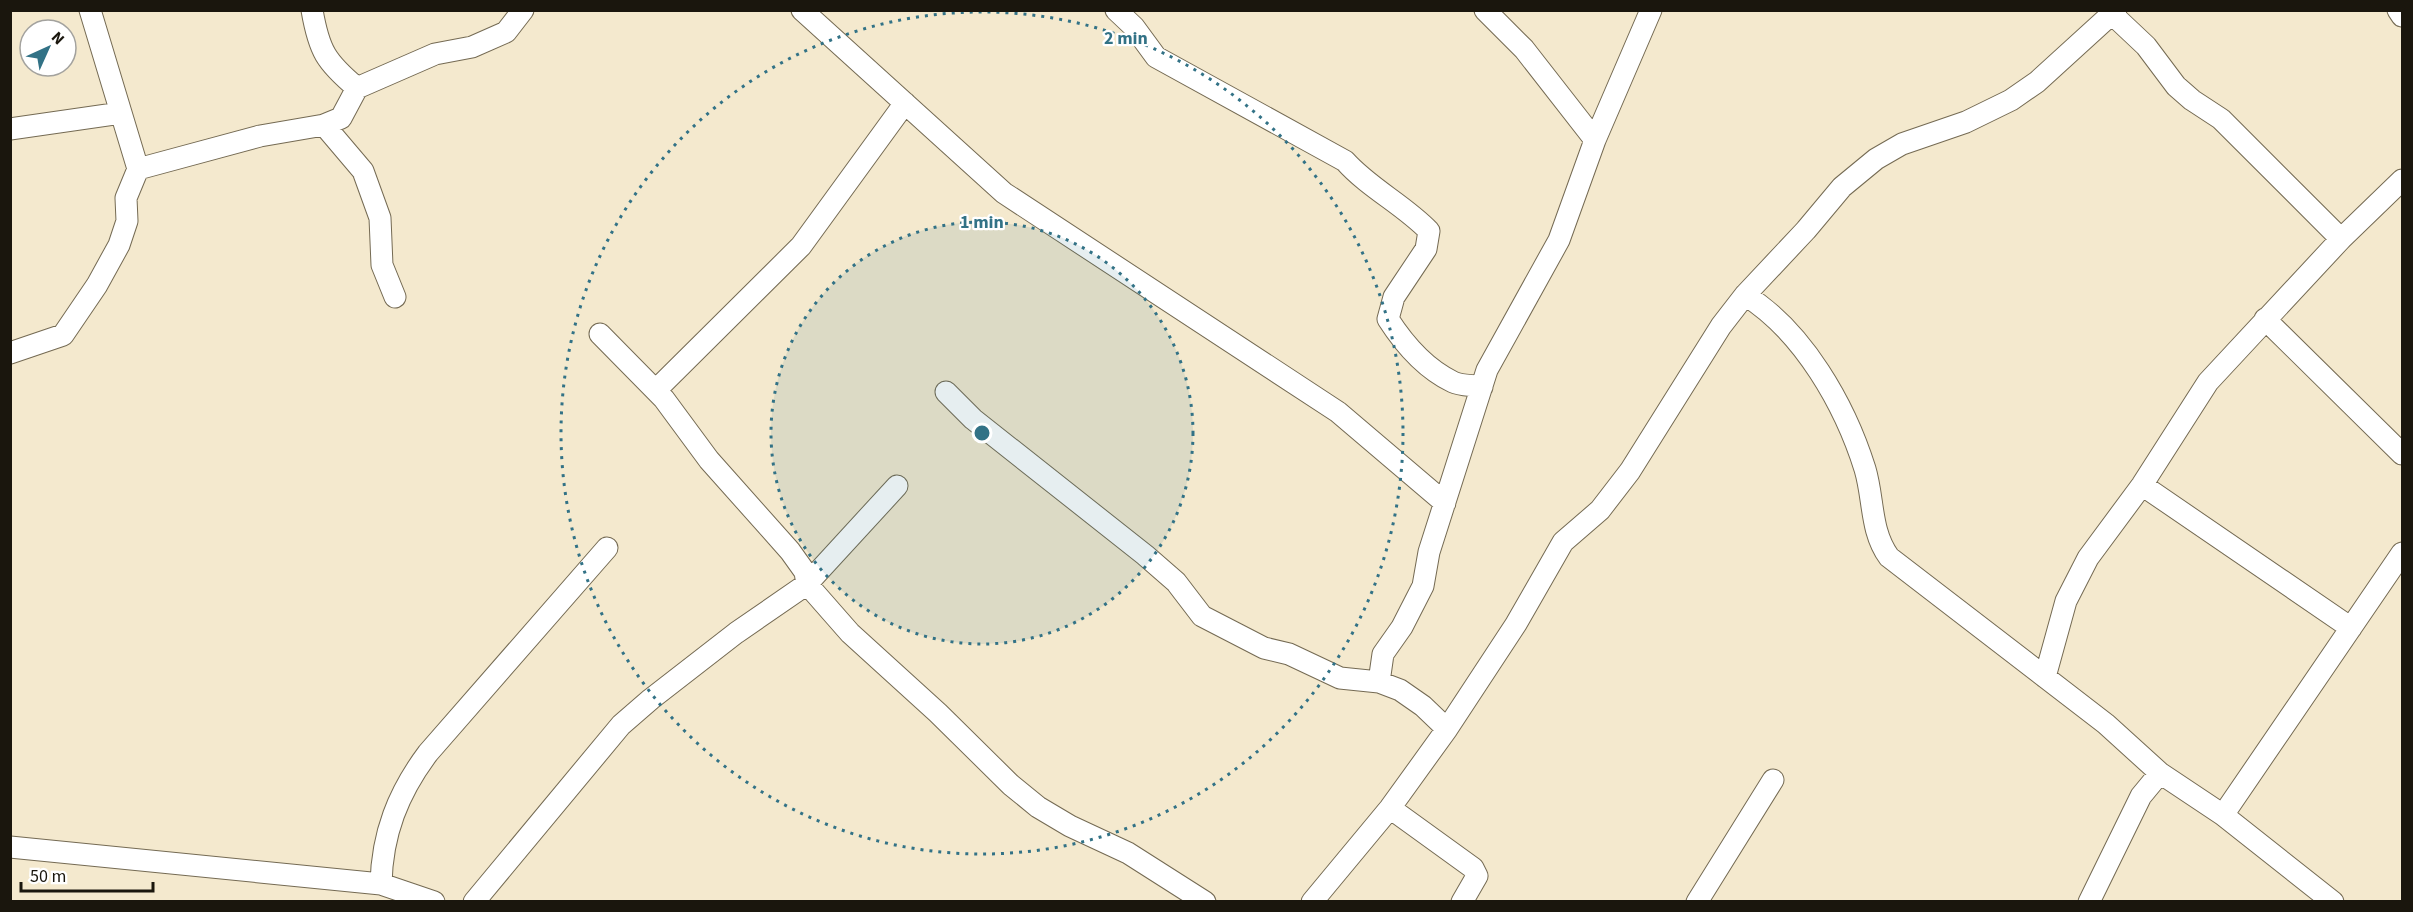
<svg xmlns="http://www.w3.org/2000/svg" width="2413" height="912" viewBox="0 0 2413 912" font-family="'Source Sans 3',sans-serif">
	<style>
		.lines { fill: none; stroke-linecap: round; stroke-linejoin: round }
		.street-casing { stroke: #746a53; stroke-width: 23 }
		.street { stroke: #fff; stroke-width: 21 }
		.ring { fill: none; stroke: #327286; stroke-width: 3; stroke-dasharray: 3 6 }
		.centre { fill: #327286; stroke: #fff; stroke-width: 3 }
		.ring-label { font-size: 18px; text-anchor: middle; font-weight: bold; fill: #327286; stroke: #fff; stroke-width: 4.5; stroke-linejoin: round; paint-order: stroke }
	</style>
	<rect width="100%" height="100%" fill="#f4e9ce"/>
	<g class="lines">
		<defs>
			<path id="street" d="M 90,10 L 138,169 L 260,136 L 324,125 L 341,118 L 357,88 L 435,54 L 472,47 L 506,32 L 523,10
				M 312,10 C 319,51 326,62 357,88
				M 802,10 L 1004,193 L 1338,412 L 1445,503
				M 1116,10 L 1134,27 L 1156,57 L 1345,161 C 1369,188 1404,205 1429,231 L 1426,249 L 1394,297 L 1388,319 C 1404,344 1426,369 1453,382 C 1461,386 1473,385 1482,387
				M 1485,10 L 1524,49 L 1595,140
				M 2398,10 L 2402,16
				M 2112,14 L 2146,46 L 2176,86 L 2192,100 L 2221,119 L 2341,239
				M 324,125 L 363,171 L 380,218 L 382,265 L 395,297
				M 10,129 L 121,113
				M 1745,295 C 1803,331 1845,405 1865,469 C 1874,499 1870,531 1889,557 L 2106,724 L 2160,773 L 2223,815 L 2333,902
				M 2265,319 L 2402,454
				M 600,334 L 664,399 L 709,460 L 790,551 L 805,572 L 807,584 L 850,633 L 938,713 L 1011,785 L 1038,807 L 1070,826 L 1128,853 L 1205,902
				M 10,353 L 63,335 L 97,285 L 119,245 L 127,221 L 126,198 L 138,169
				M 656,390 L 801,246 L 905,103
				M 946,392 L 973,419 L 1145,555 L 1176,582 L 1202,616 L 1264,648 L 1289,654 L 1340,678 L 1379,682 L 1400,690 L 1423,706 L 1447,729
				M 2142,485 L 2351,628
				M 2045,677 L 2066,601 L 2088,558 L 2142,485 L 2208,382 L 2341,239 L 2402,180
				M 1379,682 L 1383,654 L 1402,627 L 1423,586 L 1429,552 L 1487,370 L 1559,240 L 1595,140 L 1651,10
				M 1390,808 L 1473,868 L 1477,876 L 1462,902
				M 2223,815 L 2402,553
				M 10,847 L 381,884 L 434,902
				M 381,884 C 382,834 398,793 428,753 L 607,548
				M 474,902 L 621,725 L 651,699 L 736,633 L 807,584 L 897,486
				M 1312,902 L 1390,808 L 1447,729 L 1516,624 L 1563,542 L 1600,510 L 1630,471 L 1721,326 L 1745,295 L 1806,230 L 1842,187 L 1876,159 L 1902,144 L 1966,122 L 2011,100 L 2037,82 L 2116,10
				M 1697,902 L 1773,780
				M 2089,902 L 2141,796 L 2160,773"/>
		</defs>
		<!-- street casing -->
		<use href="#street" class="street-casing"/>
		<!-- street -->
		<use href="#street" class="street"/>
	</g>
	<!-- distance rings -->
	<circle cx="982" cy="433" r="211" fill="#327286" fill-opacity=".12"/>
	<g class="ring">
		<circle cx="982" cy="433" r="211"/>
		<circle cx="982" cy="433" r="421"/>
	</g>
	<circle cx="982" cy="433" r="9" class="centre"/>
	<g class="ring-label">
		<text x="1126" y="44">2 min</text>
		<text x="982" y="228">1 min</text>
	</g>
	<!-- border -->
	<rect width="2413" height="912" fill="none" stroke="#1a160d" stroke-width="24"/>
	<!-- north arrow -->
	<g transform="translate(48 48) rotate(45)"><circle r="28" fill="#ffffff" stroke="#a3a29e" stroke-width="1.5"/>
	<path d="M0-4.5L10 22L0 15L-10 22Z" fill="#327286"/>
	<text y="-9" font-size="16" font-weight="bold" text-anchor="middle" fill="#1a160d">N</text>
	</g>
	<!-- scale -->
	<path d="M21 882v9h132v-9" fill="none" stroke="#1a160d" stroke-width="3"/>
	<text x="30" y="882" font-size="18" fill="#1a160d" stroke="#ffffff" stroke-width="4.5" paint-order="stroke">50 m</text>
</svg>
